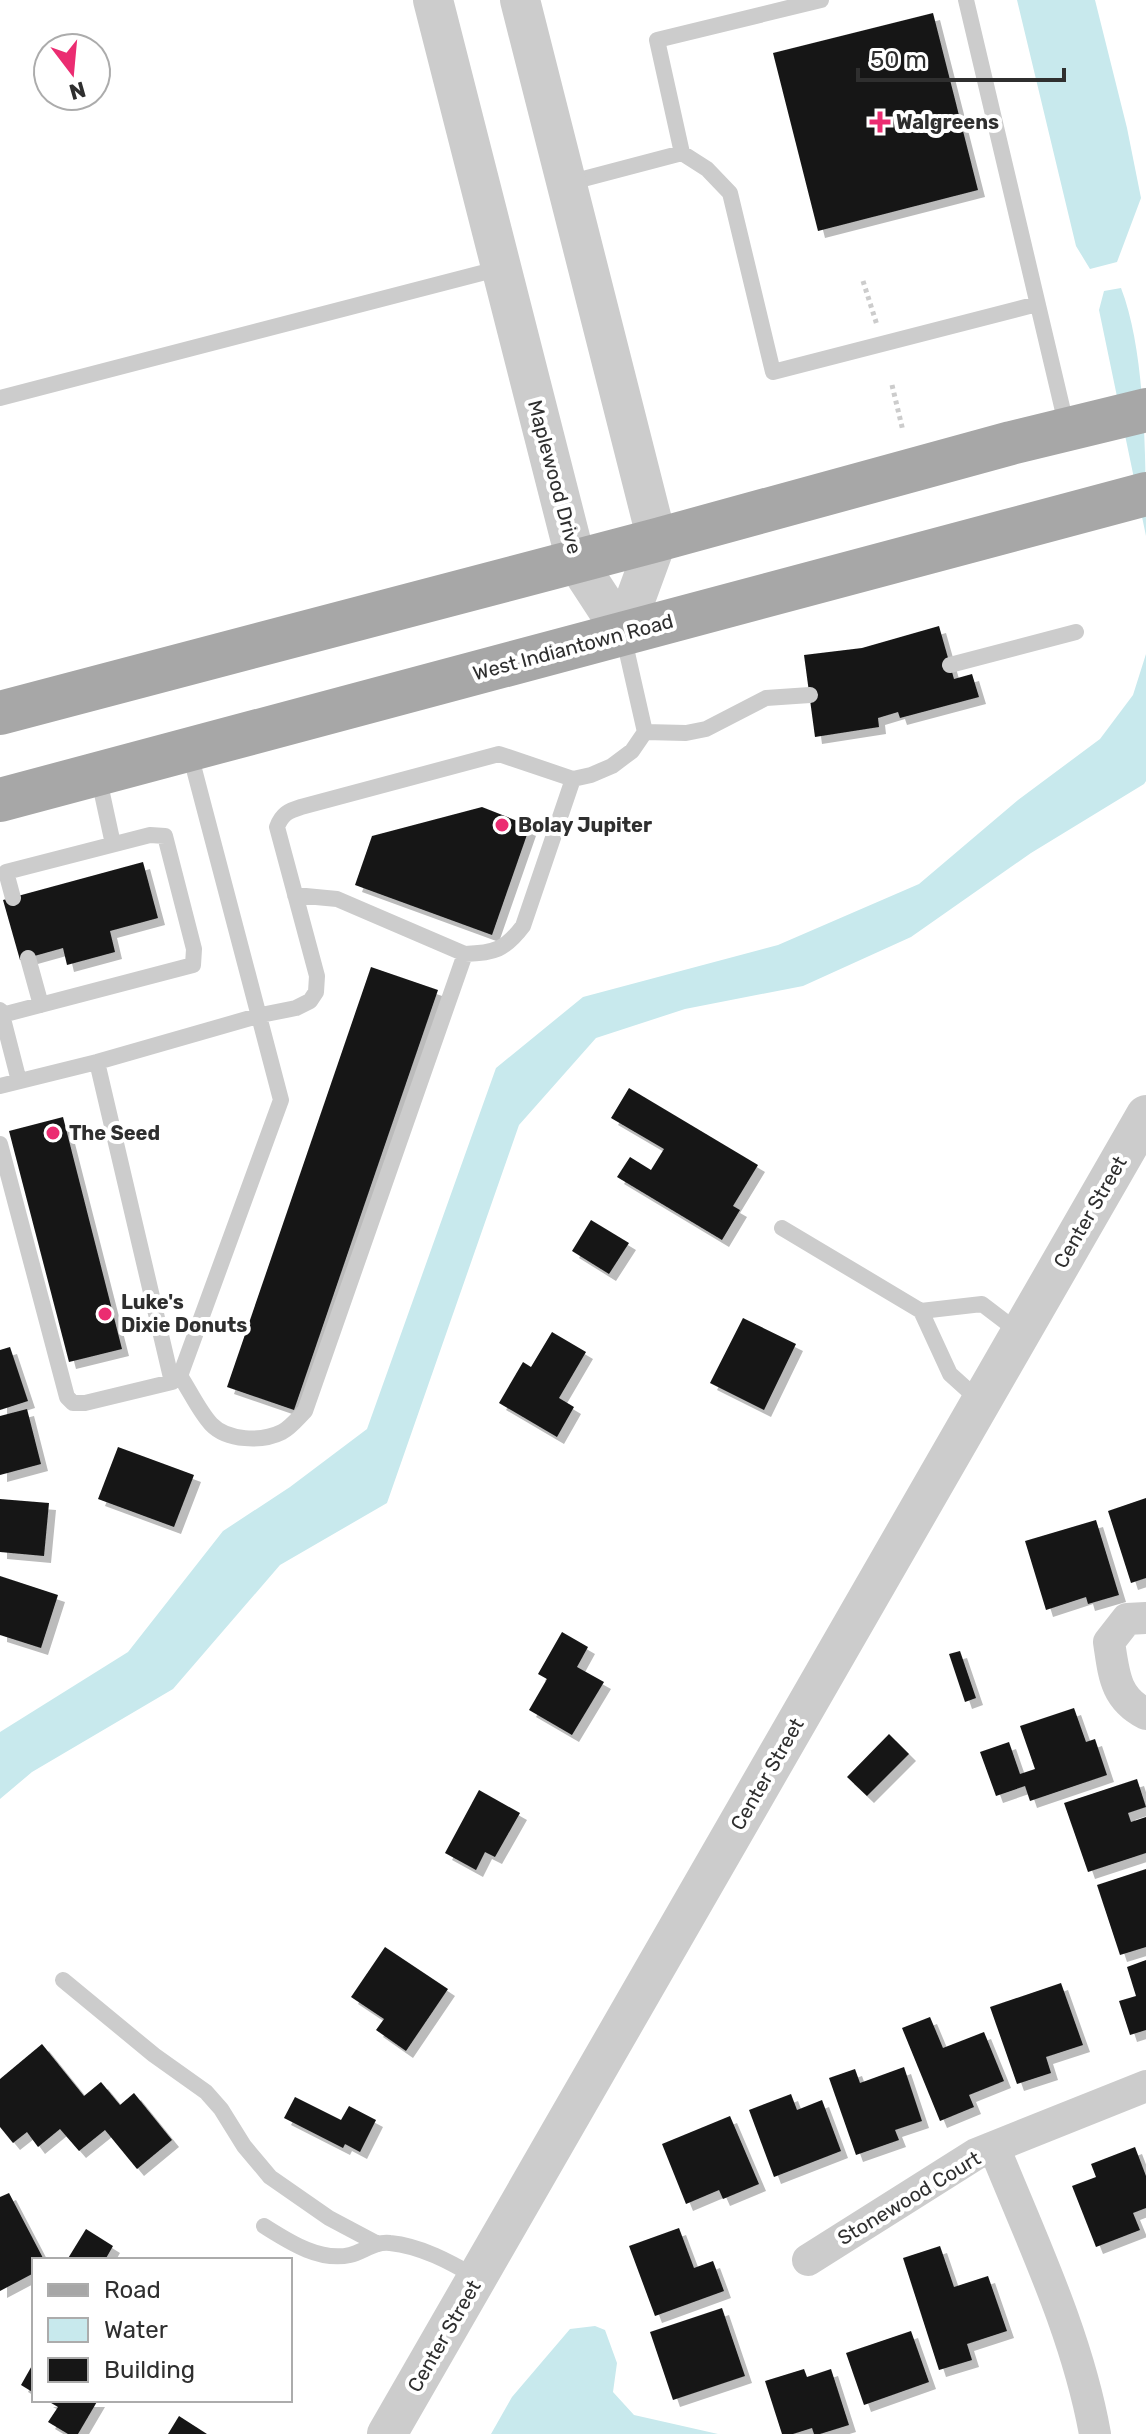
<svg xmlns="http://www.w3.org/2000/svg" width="1146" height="2434" viewBox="0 0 1146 2434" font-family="Rubik,sans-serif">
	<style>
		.water { fill: #c8e9ed }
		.building { fill: #161616; filter: url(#shadow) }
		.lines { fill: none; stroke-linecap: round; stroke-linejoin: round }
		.path { stroke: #ccc; stroke-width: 5; stroke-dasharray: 4 4; stroke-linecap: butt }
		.service { stroke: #ccc; stroke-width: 16 }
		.minor { stroke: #ccc; stroke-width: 32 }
		.tertiary { stroke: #ccc; stroke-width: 40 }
		.primary { stroke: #a7a7a7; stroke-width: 44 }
		.poi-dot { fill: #eb2c71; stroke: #fff; stroke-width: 3 }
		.labels { text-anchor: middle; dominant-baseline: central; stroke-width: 8; stroke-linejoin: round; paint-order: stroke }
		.poi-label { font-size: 20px; font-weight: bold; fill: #2f2f2f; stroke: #fff; text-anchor: start }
		.street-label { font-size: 20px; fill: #2f2f2f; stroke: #fff }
	</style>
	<defs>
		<filter id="shadow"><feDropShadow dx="7" dy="7" stdDeviation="0" flood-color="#0004"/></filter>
	</defs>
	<rect width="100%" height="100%" fill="#fff"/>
	<!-- water -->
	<path class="water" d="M 1017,0 L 1095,0 L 1127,128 L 1141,198 L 1117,262 L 1090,269 L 1076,246 Z
		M 1121,288 C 1146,352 1146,463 1146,536 L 1099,310 L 1104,291 Z
		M 1146,654 L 1146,781 L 1144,784 L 1031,853 L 911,937 L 803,986 L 685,1009 L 596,1038 L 519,1125 L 387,1503 L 280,1565 L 173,1689 L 32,1772 L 0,1799 L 0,1732 L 128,1652 L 223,1531 L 290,1487 L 367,1429 L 496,1068 L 583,997 L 778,945 L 919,884 L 1018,800 L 1100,739 L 1133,695 Z
		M 595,2326 L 605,2330 L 617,2363 L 613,2392 L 634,2415 L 718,2434 L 491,2434 L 512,2397 L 570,2329 Z"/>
	<!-- building -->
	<path class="building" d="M 933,13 L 978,190 L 818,231 L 773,53 Z
		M 939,626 L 954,679 L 972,674 L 979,697 L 900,718 L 898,712 L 878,718 L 879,727 L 815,737 L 804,655 L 862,648 Z
		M 482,807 L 530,826 L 492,935 L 355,885 L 372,836 Z
		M 143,862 L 158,918 L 110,931 L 115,952 L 67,965 L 63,948 L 20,960 L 3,900 Z
		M 371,967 L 438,990 L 294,1410 L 227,1387 Z
		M 629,1088 L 758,1165 L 733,1206 L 740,1210 L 722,1240 L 617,1177 L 630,1157 L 651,1170 L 664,1149 L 611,1118 Z
		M 63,1117 L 122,1349 L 69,1362 L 9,1131 Z
		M 591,1220 L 629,1243 L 609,1274 L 572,1251 Z
		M 743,1318 L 796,1344 L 764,1410 L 710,1383 Z
		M 552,1332 L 586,1352 L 559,1398 L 574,1407 L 557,1437 L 499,1403 L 523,1362 L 531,1367 Z
		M 10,1347 L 28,1401 L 0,1410 L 0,1350 Z
		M 27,1409 L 41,1464 L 0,1475 L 0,1416 Z
		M 118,1447 L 194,1475 L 174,1527 L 98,1499 Z
		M 1146,1498 L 1146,1578 L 1131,1583 L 1108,1511 Z
		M 0,1499 L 49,1503 L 44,1556 L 0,1552 Z
		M 1096,1520 L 1119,1595 L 1088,1604 L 1086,1597 L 1046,1610 L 1025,1541 Z
		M 0,1576 L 58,1595 L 41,1648 L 0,1635 Z
		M 562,1632 L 588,1647 L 577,1667 L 604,1682 L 572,1735 L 529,1710 L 547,1679 L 538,1674 Z
		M 960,1651 L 976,1698 L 965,1702 L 949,1654 Z
		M 1074,1708 L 1086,1742 L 1095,1739 L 1107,1775 L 1030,1801 L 1025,1786 L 996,1796 L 980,1752 L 1009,1742 L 1020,1774 L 1035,1769 L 1020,1726 Z
		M 889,1734 L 909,1754 L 867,1796 L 847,1777 Z
		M 1137,1779 L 1146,1807 L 1128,1813 L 1131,1822 L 1146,1817 L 1146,1853 L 1088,1872 L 1064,1803 Z
		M 479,1790 L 520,1813 L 495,1857 L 485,1852 L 476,1870 L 445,1853 Z
		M 1146,1869 L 1146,1947 L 1120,1955 L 1097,1885 Z
		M 385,1947 L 448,1989 L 406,2051 L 376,2030 L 384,2019 L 351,1997 Z
		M 1146,1960 L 1146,2030 L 1130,2035 L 1119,2001 L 1136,1996 L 1127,1967 Z
		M 1061,1983 L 1083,2045 L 1046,2057 L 1051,2073 L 1017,2084 L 990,2007 Z
		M 930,2017 L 943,2048 L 984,2032 L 1004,2081 L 969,2095 L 974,2107 L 940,2121 L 902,2028 Z
		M 42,2044 L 84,2096 L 101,2082 L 120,2105 L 134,2093 L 172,2140 L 137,2169 L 105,2130 L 79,2151 L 60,2129 L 38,2147 L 27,2132 L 13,2143 L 0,2127 L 0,2079 Z
		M 904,2067 L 922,2121 L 895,2130 L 899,2140 L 856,2155 L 829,2078 L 855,2069 L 860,2083 Z
		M 791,2094 L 797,2110 L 822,2100 L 841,2151 L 774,2177 L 749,2110 Z
		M 295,2097 L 341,2120 L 349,2106 L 376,2120 L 360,2152 L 345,2144 L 343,2148 L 284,2118 Z
		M 730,2116 L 759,2184 L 723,2199 L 719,2190 L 686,2204 L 662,2144 Z
		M 1135,2147 L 1146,2176 L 1146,2208 L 1133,2213 L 1140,2230 L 1096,2247 L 1072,2186 L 1096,2177 L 1091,2164 Z
		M 9,2193 L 44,2260 L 34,2260 L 34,2273 L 0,2291 L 0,2197 Z
		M 679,2228 L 694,2268 L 713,2261 L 724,2291 L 655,2316 L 629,2246 Z
		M 86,2229 L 113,2246 L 105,2260 L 67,2260 Z
		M 940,2246 L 954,2287 L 988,2276 L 1007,2331 L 967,2344 L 972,2360 L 939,2370 L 903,2258 Z
		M 722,2308 L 745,2376 L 673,2400 L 650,2332 Z
		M 911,2331 L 929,2382 L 864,2405 L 846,2353 Z
		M 34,2362 L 34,2393 L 21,2385 Z
		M 804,2369 L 807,2377 L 831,2369 L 849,2425 L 820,2434 L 814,2434 L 812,2428 L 793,2434 L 782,2434 L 765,2381 Z
		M 46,2400 L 98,2400 L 78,2434 L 68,2434 L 48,2422 L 58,2407 Z
		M 179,2416 L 207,2434 L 168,2434 Z"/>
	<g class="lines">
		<!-- path -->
		<path class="path" d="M 863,281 L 877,325
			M 892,385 L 903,431"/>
		<!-- service -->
		<path class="service" d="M 821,0 L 657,40 L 682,153 L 707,169 L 730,193 L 773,372 L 1037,304
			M 966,0 L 1067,428
			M 568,183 L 682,153
			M 0,398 L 501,268
			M 950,665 L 1076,632
			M 645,732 L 686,733 L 706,729 L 766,698 L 810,695
			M 98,775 L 113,844
			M 465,954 C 494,953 505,950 523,926 L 573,779
			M 28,958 L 41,1005
			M 0,1010 L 2,1015 L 193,965 L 194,949 L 165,836 L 150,835 L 6,872 L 13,898
			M 2,1015 L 19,1081
			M 97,1062 L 172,1382
			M 0,1086 L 97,1062 L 261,1015 L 296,1008 L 310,1001 L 316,992 L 317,976 L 277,827 C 282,814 288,811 301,807 L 499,754 L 573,779 L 591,775 L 612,766 L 632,751 L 645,732 L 623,635
			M 0,1144 L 67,1397 L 73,1403 L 85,1403 L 172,1382 L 180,1376 L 281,1100 L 189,750
			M 782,1228 L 921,1311 L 982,1304 L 1020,1333
			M 921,1311 L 950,1374 L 981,1402
			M 180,1376 C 190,1391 199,1411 211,1424 C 227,1441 262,1442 282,1432 C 291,1427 298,1418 305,1411 L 465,954 L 337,899 L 295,895
			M 63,1980 L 154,2055 L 206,2092 L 221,2109 L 244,2146 L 270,2177 L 329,2218 L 378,2244
			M 264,2226 C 288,2241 319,2262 350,2255 C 363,2252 375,2241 390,2243 C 421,2246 450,2262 476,2277"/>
		<!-- minor -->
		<path class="minor" d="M 1146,1618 L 1127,1619 L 1109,1642 C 1114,1675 1115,1698 1146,1714
			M 994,2147 C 1032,2241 1077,2334 1095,2434
			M 808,2260 L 976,2154 L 1146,2086"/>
		<!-- tertiary -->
		<path class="tertiary" d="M 433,0 L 576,561 L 623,633
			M 520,0 L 657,540 L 623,633
			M 387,2434 L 1146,1115"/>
		<!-- primary -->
		<path class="primary" d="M 0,713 L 657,540 L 1011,443 L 1146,410
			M 0,800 L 1146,494"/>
	</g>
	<!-- markers -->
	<g class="poi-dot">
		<path d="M876 110h8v8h8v8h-8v8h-8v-8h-8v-8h8z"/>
		<circle cx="502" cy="825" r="8"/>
		<circle cx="53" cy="1133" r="8"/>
		<circle cx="105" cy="1314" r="8"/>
	</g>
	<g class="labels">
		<!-- poi labels -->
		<g class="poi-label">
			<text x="896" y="122">Walgreens</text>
			<text x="518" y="825">Bolay Jupiter</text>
			<text x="69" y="1133">The Seed</text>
			<text x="121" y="1302">Luke's<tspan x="121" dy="23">Dixie Donuts</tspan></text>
		</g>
		<!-- street labels -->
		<g class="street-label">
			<text transform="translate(555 477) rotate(75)">Maplewood Drive</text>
			<text transform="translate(573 647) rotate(-15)">West Indiantown Road</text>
			<text transform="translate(1090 1212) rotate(-60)">Center Street</text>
			<text transform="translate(767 1774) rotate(-60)">Center Street</text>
			<text transform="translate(909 2198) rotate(-31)">Stonewood Court</text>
			<text transform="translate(444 2336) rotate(-60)">Center Street</text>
		</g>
	</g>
	<!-- legend -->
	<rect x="32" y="2258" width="260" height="144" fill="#ffffff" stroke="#acacac" stroke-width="2"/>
	<rect x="48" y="2284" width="40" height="12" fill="#a7a7a7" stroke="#acacac" stroke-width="2"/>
	<text x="104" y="2298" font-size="24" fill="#2f2f2f">Road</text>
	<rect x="48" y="2318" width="40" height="24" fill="#c8e9ed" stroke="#acacac" stroke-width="2"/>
	<text x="104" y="2338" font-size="24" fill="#2f2f2f">Water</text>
	<rect x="48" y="2358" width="40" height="24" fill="#161616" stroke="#acacac" stroke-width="2"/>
	<text x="104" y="2378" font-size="24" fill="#2f2f2f">Building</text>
	<!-- north arrow -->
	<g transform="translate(72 72) rotate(164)"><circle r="38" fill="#ffffff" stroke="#acacac" stroke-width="2"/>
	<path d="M0-6L14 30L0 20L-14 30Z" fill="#eb2c71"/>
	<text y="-12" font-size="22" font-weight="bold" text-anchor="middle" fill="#2f2f2f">N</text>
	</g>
	<!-- scale -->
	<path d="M858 68v12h206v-12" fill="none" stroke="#2f2f2f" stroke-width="4"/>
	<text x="870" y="68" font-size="24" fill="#2f2f2f" stroke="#ffffff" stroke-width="6" paint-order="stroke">50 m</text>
</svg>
